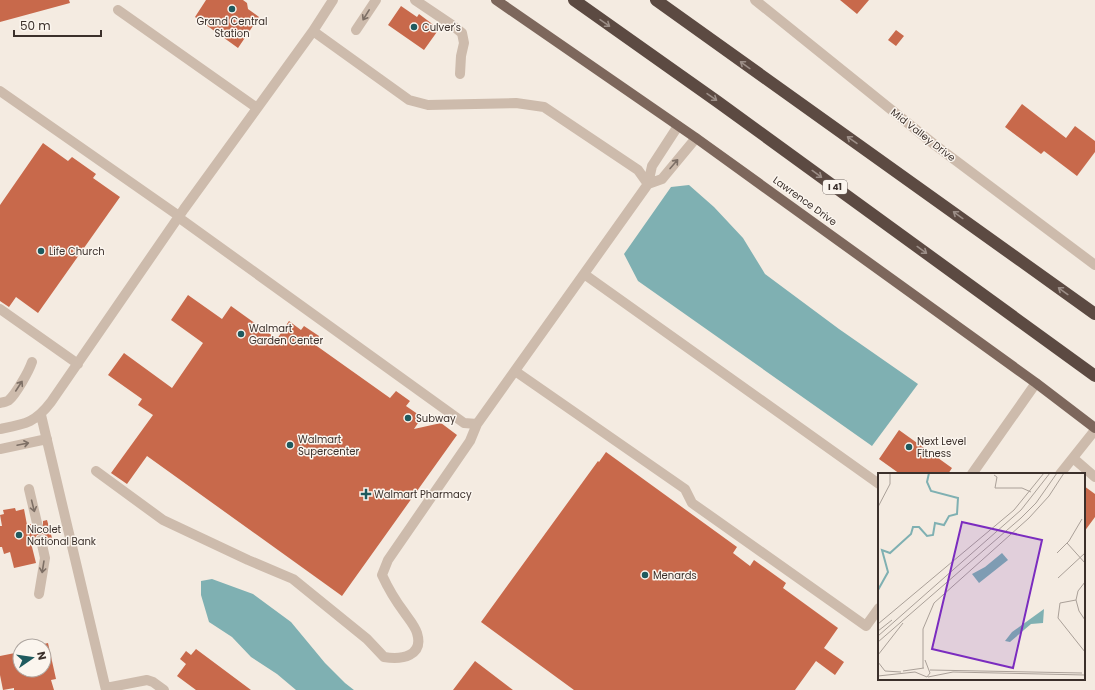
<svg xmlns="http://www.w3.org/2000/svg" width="1095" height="690" viewBox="0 0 1095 690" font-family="Poppins,sans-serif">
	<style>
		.water { fill: #7fb0b2 }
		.building { fill: #c8694b }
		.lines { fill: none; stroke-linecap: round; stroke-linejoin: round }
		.minor-tunnel { stroke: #cfc6bd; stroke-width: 10; stroke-dasharray: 10 5; stroke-linecap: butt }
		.minor { stroke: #cdbbac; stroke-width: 10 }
		.major { stroke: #7d675c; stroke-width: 10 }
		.highway { stroke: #5c4a42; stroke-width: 12 }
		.oneway { stroke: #7d6f65 }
		.oneway2 { stroke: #9c8e87 }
		.poi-dot { fill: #1f5a5e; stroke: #fbf5ee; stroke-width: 1.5 }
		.labels { text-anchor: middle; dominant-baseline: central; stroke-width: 3; stroke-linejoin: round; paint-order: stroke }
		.shield { fill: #fbf5ee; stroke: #756b66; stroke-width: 1 }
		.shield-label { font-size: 9px; font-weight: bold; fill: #3b302b }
		.poi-label { font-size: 10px; fill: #3b302b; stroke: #fbf5ee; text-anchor: start }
		.street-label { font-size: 10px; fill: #3b302b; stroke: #fbf5ee }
		.inset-river { fill: none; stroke: #7fb0b2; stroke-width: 2 }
		.inset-road { fill: none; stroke: #aaa098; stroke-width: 1 }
		.view { fill: #7b2cbf; fill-opacity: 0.15; stroke: #7b2cbf; stroke-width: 2 }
		.inset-edge { fill: none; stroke: #3b302b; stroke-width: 2 }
	</style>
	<rect width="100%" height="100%" fill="#f4ebe1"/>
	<!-- water -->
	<path class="water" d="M 689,185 L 714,207 L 743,238 L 765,274 L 839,329 L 918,384 L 872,446 L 638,281 L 624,254 L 671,187 Z
		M 212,579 L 253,594 L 291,622 L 325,663 L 345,683 L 354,690 L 296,690 L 277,674 L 251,657 L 232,637 L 209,622 L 201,595 L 201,581 Z"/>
	<!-- building -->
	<path class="building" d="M 0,0 L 69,0 L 70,3 L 0,22 Z
		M 206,0 L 243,0 L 247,3 L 248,9 L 259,17 L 238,48 L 195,17 Z
		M 840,0 L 869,0 L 857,14 Z
		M 401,6 L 417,17 L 419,14 L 439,29 L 424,50 L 388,25 Z
		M 896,30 L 904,36 L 896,46 L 888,40 Z
		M 1022,104 L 1066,138 L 1075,126 L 1095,141 L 1095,152 L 1077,176 L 1044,151 L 1041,154 L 1005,127 Z
		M 43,143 L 68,161 L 72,157 L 96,174 L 93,178 L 120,197 L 38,313 L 16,297 L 9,307 L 0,301 L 0,205 Z
		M 188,295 L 222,319 L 231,306 L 277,339 L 289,321 L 301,330 L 304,326 L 319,336 L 314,344 L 390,398 L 396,391 L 410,401 L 406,406 L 422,417 L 414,429 L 441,423 L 457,435 L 342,596 L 147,456 L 127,484 L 111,473 L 153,415 L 138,405 L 142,399 L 108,375 L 124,353 L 172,388 L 203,343 L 171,320 Z
		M 899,430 L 952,468 L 948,474 L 900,474 L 879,459 Z
		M 606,452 L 737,547 L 733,553 L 750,566 L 754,560 L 786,583 L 783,588 L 838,628 L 824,648 L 844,662 L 835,675 L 816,661 L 795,690 L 574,690 L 481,622 L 598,461 L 599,462 Z
		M 1084,486 L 1095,494 L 1095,517 L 1084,532 Z
		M 15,508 L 16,511 L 24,509 L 27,525 L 31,524 L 35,529 L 41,528 L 43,524 L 43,521 L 47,520 L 52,538 L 47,539 L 45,535 L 43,534 L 37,535 L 35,538 L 35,542 L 31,543 L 36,563 L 14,568 L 10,552 L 4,554 L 2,547 L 0,547 L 0,526 L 2,526 L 0,515 L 4,514 L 3,510 Z
		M 48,643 L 56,679 L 51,680 L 54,690 L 14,690 L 14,688 L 3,690 L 0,675 L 0,656 L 20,652 L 20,670 L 44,670 L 44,644 Z
		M 196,649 L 251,690 L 196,690 L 177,676 L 186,664 L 180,659 L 186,651 L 191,655 Z
		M 475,661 L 513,690 L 453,690 Z"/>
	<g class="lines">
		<!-- minor-tunnel -->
		<path class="minor-tunnel" d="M 37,523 L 41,540"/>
		<!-- minor -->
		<path class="minor" d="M 415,0 L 452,25 L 462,33 L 464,43 L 461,56 L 460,74
			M 755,0 L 935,145 L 1095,265
			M 118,10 L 257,108
			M 356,30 L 376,0
			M 313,31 L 409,100 L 428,105 L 516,103 L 544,107 L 638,170 L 648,184
			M 0,91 L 179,216
			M 648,184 L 662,179 L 696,138
			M 178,217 L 464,423 L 477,424 L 648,184 L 652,166 L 678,126
			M 584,274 L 879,484
			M 0,309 L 78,364
			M 515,371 L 685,489 L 692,503 L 866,626 L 879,608
			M 0,403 C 3,402 7,402 9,400 C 16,394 29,371 32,362
			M 41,415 L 106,690
			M 0,429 C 25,424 35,423 51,402 L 184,209 L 313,31 L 333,0
			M 0,449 L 47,439
			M 1073,458 L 1095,477
			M 96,471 L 163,520 L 248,560 L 293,579 L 367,639 L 384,657 C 402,660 424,656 417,633 C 415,626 408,618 404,612 C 395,600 388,588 382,575 L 388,560 L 470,441 L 477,424
			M 972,474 L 1036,383
			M 1060,474 L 1095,430
			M 29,489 L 37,523
			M 39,594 L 45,558 L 41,540
			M 106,688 L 147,680 L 153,682 L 164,690"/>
		<!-- major -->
		<path class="major" d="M 496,0 L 696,138 L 1036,383 L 1095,428"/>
		<!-- highway -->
		<path class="highway" d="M 574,0 L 718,102 L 1095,376
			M 656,0 L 1095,314"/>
	</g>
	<!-- one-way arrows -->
	<defs><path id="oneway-shaft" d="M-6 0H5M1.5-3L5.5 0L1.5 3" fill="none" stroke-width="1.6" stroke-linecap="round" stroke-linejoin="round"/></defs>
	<g class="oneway">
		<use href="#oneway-shaft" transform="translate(366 15) rotate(122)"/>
		<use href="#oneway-shaft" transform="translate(674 164) rotate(-49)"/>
		<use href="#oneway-shaft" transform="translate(19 386) rotate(-57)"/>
		<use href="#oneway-shaft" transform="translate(23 444) rotate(-12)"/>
		<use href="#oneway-shaft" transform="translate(33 506) rotate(76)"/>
		<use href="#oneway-shaft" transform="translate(43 567) rotate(99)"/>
	</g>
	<g class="oneway2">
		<use href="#oneway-shaft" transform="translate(605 23) rotate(35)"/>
		<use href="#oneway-shaft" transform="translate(745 65) rotate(-144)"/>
		<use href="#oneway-shaft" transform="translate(712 97) rotate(35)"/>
		<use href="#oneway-shaft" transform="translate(852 140) rotate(-145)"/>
		<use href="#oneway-shaft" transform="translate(817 174) rotate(36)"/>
		<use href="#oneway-shaft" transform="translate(958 215) rotate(-144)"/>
		<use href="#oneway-shaft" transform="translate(922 250) rotate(36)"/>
		<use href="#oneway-shaft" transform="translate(1063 291) rotate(-144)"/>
	</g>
	<!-- markers -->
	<g class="poi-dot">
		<circle cx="232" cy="9" r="4"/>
		<circle cx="414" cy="27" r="4"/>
		<circle cx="41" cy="251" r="4"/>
		<circle cx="241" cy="334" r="4"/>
		<circle cx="408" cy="418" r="4"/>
		<circle cx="290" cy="445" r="4"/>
		<circle cx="909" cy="447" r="4"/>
		<path d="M364 488h4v4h4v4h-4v4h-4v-4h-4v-4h4z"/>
		<circle cx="19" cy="535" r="4"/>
		<circle cx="645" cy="575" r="4"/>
	</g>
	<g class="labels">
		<!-- shield labels -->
		<rect class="shield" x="823" y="180" width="24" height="14" rx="3"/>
		<g class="shield-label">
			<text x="835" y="187">I 41</text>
		</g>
		<!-- poi labels -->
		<g class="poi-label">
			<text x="232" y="21" text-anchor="middle">Grand Central<tspan x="232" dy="12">Station</tspan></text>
			<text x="422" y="27">Culver's</text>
			<text x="49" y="251">Life Church</text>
			<text x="249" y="328">Walmart<tspan x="249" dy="12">Garden Center</tspan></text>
			<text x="416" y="418">Subway</text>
			<text x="298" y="439">Walmart<tspan x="298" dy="12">Supercenter</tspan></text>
			<text x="917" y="441">Next Level<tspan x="917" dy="12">Fitness</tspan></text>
			<text x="374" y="494">Walmart Pharmacy</text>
			<text x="27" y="529">Nicolet<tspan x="27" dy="12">National Bank</tspan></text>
			<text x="653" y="575">Menards</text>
		</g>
		<!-- street labels -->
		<g class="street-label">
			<text transform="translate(923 135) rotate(38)">Mid Valley Drive</text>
			<text transform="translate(805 201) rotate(36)">Lawrence Drive</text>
		</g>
	</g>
	<!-- overview -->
	<g transform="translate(878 473)">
		<rect width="207" height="207" fill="#f4ebe1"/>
		<path d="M 124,80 L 130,87 L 101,110 L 94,101 L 107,94 ZM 166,136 L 165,150 L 153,151 L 132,169 L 127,168 L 134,159 Z" fill="#7fb0b2"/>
		<path class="inset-river" d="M 0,117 L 10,99 L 4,77 L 12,80 L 33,61 L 35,54 L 41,54 L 49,63 L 55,62 L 57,50 L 66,52 L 71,43 L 79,41 L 80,25 L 53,18 L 49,9 L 51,0"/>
		<path class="inset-road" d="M 116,2 L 119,4 L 117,15 L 144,15 L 153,19M 0,34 L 12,11 L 12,0M 189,70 L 207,90M 179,80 L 191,68 L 204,46M 180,105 L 207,80M 207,109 L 200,118 L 198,127 L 201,138 L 207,147M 198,127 L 182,130 L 180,145 L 207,179M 0,151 L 136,37 L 166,0M 0,158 L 14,147M 0,163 L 143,37 L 172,0M 0,169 L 143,45 L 158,30 L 179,0M 0,182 L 25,150M 0,189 L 7,198 L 23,199M 45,195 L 45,156 L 56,130 L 151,45 L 171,23 L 186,0M 52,197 L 204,200M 25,198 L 46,195M 0,203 L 37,199 L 49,204 L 52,200 L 47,187M 50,204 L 75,199 L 207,202"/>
		<path class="view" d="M 84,49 L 164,67 L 135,195 L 54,176 Z"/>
		<rect width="207" height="207" class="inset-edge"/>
	</g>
	<!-- north arrow -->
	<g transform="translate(32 658) rotate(77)"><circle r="19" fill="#fbf5ee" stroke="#aea6a0"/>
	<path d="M0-3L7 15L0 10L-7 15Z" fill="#1f5a5e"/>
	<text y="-6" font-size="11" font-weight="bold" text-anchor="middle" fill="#3b302b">N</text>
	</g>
	<!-- scale -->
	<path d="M14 30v6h87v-6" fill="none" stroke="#3b302b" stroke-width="2"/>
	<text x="20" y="30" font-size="12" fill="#3b302b" stroke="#fbf5ee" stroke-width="3" paint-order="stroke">50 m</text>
</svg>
